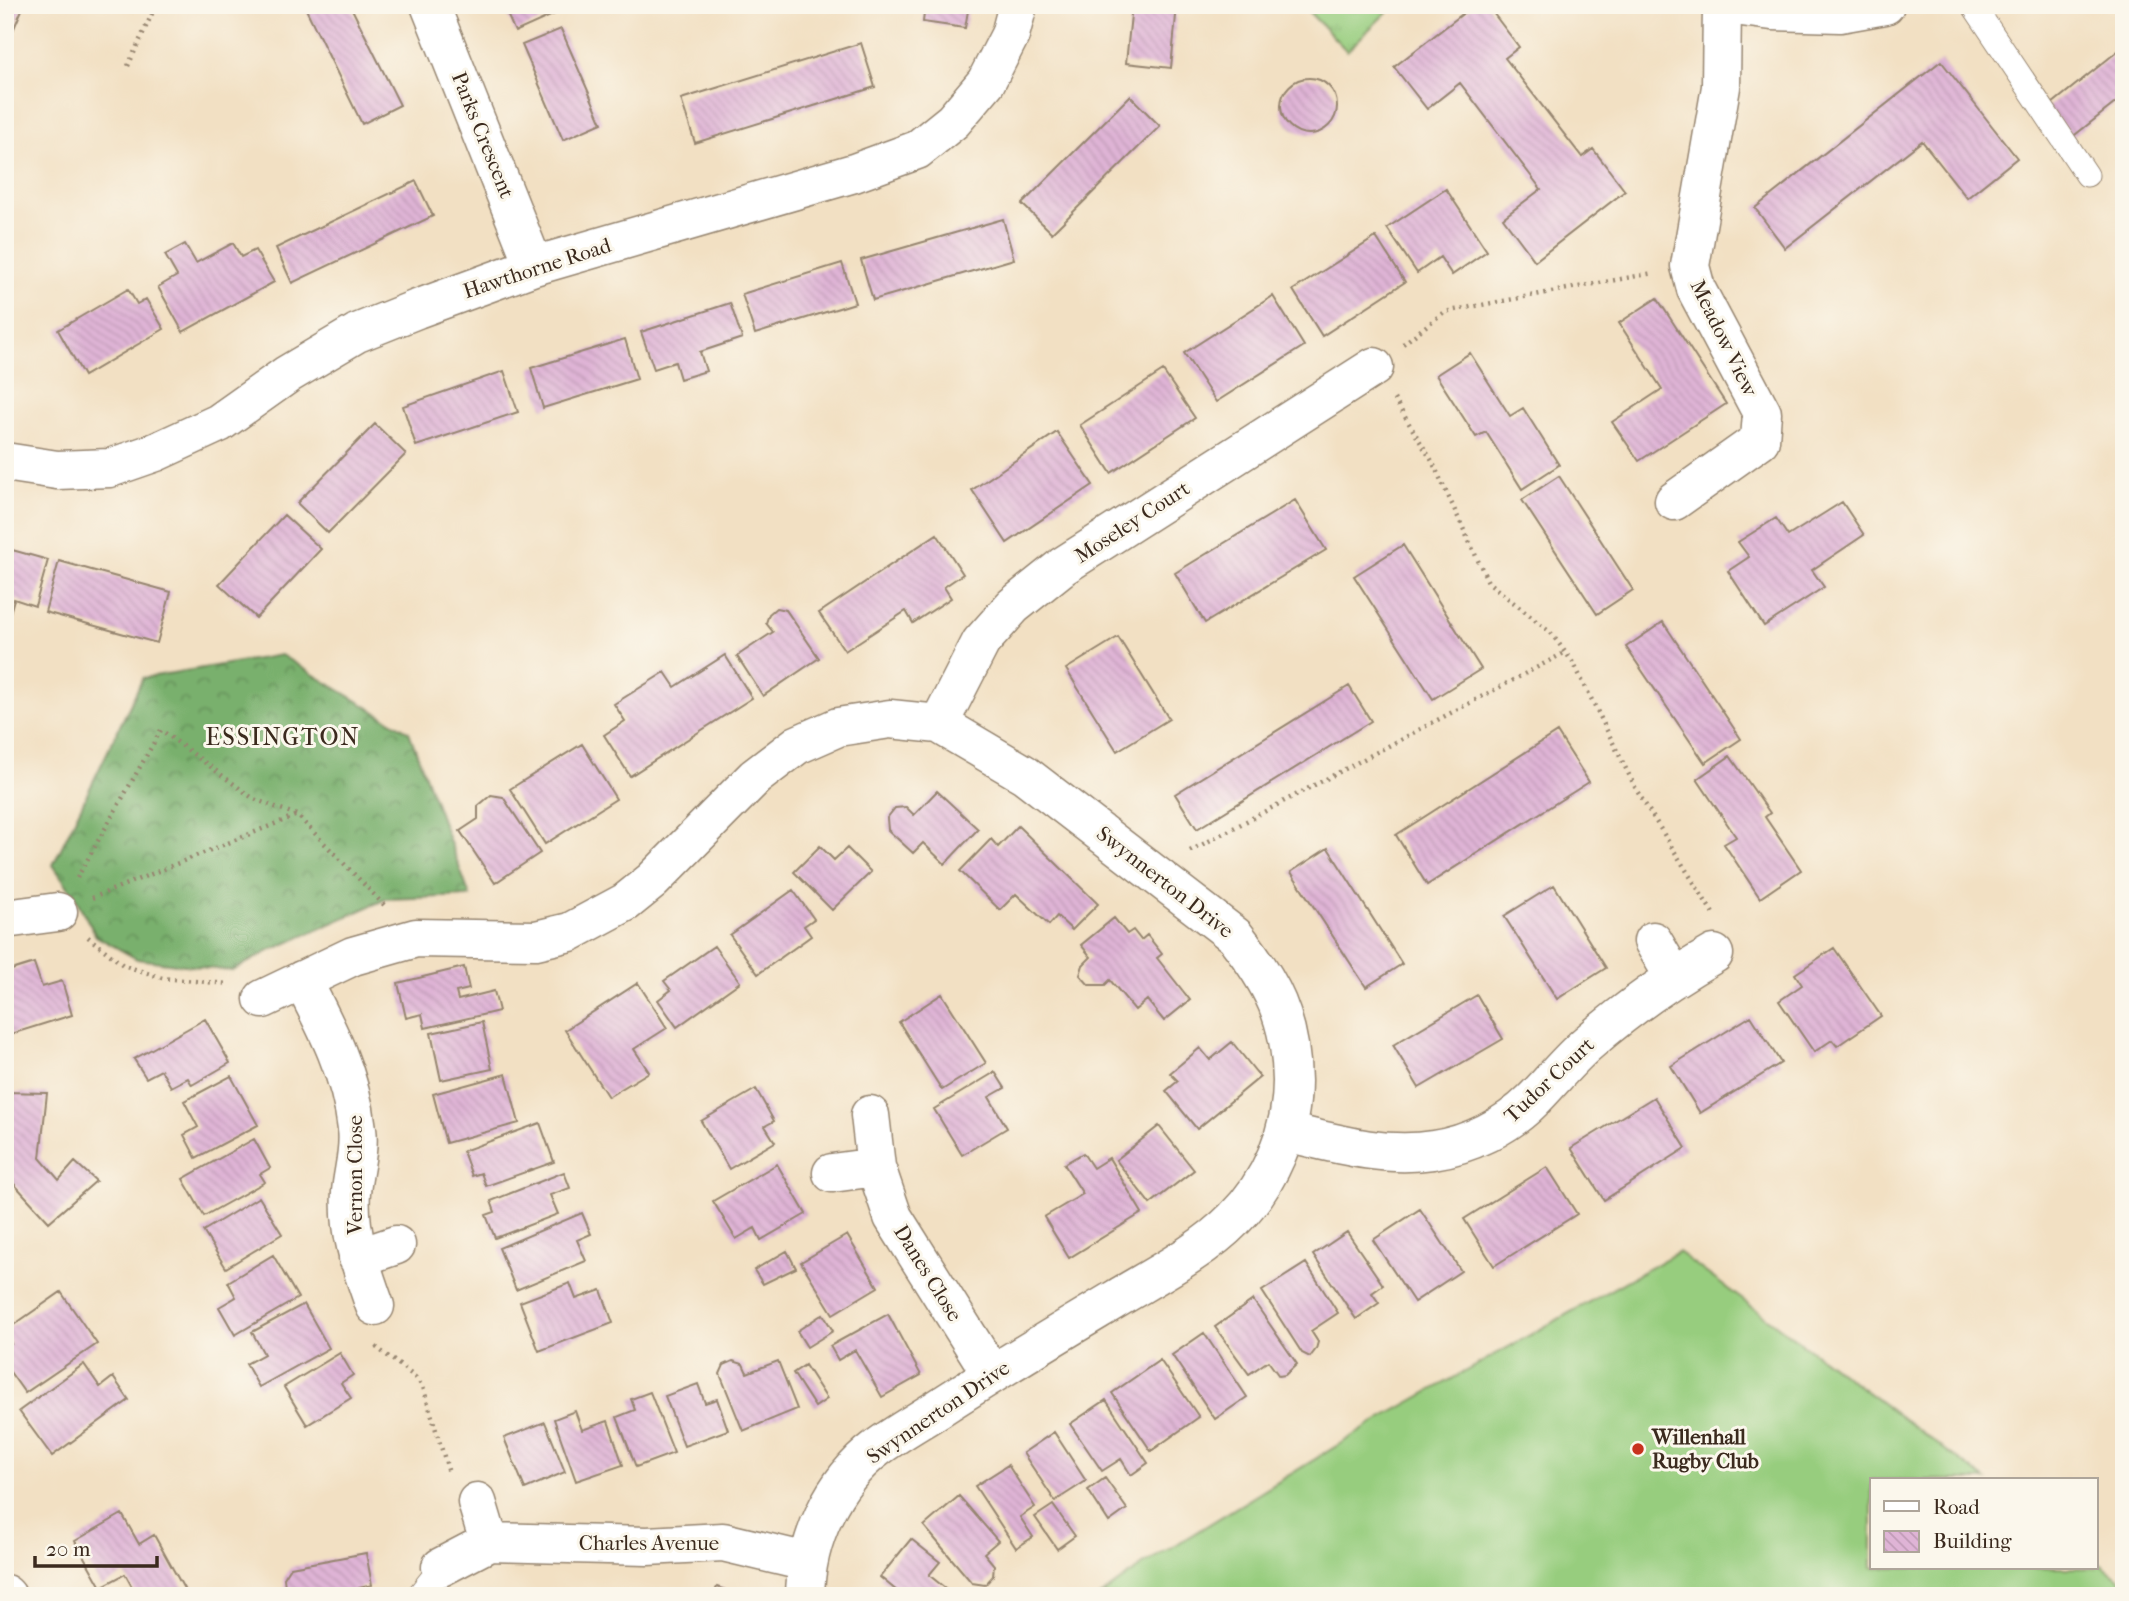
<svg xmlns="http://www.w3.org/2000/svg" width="2129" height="1601" viewBox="0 0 2129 1601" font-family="'IM FELL French Canon',serif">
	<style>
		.grass { fill: url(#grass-tufts); stroke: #697c4e; stroke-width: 2 }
		.forest { fill: url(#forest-crowns); stroke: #5a6d46; stroke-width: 2 }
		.pitch { fill: #97cd7e; stroke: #697c4e; stroke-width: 2 }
		.building { fill: url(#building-back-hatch) }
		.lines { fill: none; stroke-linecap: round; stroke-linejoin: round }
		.lane-casing { stroke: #968570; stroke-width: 25 }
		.street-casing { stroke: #968570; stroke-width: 41 }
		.path { stroke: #968570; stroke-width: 4.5; stroke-dasharray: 2 5; stroke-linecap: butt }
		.lane { stroke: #fff; stroke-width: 23 }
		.street { stroke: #fff; stroke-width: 38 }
		.poi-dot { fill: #c8321e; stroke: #fbf7ec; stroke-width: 2.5 }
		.labels { text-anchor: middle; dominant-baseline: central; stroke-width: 6; stroke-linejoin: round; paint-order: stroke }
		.street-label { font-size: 21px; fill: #3b2a1e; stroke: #fbf7ec }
		.poi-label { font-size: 21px; font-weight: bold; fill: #3b2a1e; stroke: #fbf7ec; text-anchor: start }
		.quarter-label { font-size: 24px; letter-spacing: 2px; fill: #3b2a1e; stroke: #fbf7ec }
	</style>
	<defs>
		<pattern id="grass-tufts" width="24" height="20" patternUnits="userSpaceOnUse" patternTransform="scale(1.75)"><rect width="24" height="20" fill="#97cd7e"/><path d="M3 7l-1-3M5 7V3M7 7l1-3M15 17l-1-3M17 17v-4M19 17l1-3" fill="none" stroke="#83b06c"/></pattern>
		<pattern id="forest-crowns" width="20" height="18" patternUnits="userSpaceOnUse" patternTransform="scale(1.75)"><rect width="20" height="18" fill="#79b06d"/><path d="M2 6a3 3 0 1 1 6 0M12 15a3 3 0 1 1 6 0" fill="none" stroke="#648f59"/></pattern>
		<pattern id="building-back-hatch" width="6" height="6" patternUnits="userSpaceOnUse" patternTransform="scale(1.75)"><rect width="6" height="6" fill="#dfb4d6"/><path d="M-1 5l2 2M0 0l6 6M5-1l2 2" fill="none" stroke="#c09bb7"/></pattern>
	</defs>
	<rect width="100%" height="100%" fill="#fbf7ec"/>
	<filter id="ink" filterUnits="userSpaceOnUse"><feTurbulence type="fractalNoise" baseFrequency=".0143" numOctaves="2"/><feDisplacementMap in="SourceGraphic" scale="14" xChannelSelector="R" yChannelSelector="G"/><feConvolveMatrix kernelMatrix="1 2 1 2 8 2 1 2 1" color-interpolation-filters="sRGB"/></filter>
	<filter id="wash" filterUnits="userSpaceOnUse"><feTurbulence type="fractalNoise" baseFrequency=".00686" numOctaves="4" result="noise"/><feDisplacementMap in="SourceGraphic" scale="28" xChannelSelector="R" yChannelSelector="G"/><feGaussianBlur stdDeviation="1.57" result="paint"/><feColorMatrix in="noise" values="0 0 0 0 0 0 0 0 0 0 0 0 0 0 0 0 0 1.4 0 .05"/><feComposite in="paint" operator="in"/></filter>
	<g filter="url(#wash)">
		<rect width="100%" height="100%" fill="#f2e0c3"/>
		<!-- grass -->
		<path class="grass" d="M 1302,5 L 1394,5 L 1347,51 Z"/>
		<!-- forest -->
		<path class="forest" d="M 281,655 L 409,732 L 470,896 L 386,899 L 267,952 L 232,971 L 137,959 L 96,936 L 75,897 L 53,865 L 143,678 Z"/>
		<!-- pitch -->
		<path class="pitch" d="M 1678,1252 L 1986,1480 L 1872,1480 L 1872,1568 L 2096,1568 L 2096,1561 L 2124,1582 L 2124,1596 L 1100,1596 L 1146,1563 L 1382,1418 Z"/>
		<g id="blocks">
			<!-- building -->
			<path class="building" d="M 5,5 L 24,5 L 5,49 Z
				M 304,5 L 350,5 L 400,105 L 362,124 Z
				M 503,5 L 552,5 L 555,14 L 515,32 Z
				M 925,5 L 969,5 L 965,28 L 923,22 Z
				M 1132,5 L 1177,5 L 1171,68 L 1126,63 Z
				M 1474,5 L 1487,5 L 1519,47 L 1505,58 L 1582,157 L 1593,149 L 1625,191 L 1535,261 L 1503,218 L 1541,189 L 1460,83 L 1427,109 L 1394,67 Z
				M 561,29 L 602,123 L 563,140 L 522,45 Z
				M 861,43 L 875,87 L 695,143 L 681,99 Z
				M 2124,46 L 2124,96 L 2071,138 L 2047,108 Z
				M 1941,61 L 2017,158 L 1967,198 L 1922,141 L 1785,248 L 1755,208 Z
				M1281 106a28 28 0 1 1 56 0a28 28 0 1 1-56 0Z
				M 1130,96 L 1160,126 L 1052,233 L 1022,204 Z
				M 416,181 L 433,216 L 292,283 L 276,248 Z
				M 1446,189 L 1487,251 L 1452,275 L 1440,257 L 1417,273 L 1387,228 Z
				M 1003,219 L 1014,259 L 873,300 L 861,260 Z
				M 1376,237 L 1405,282 L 1322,336 L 1293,290 Z
				M 233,243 L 241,257 L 255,250 L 274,282 L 183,332 L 158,287 L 177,276 L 165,255 L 185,244 L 196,263 Z
				M 842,263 L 855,303 L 755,334 L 742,294 Z
				M 128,289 L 137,304 L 146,299 L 164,329 L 84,376 L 58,330 Z
				M 1273,296 L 1304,346 L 1216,402 L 1184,353 Z
				M 1657,298 L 1726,404 L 1639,461 L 1612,422 L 1662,389 L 1619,323 Z
				M 730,303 L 742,338 L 700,352 L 706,371 L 680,379 L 675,362 L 654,369 L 641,332 Z
				M 625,339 L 637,379 L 543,408 L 531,368 Z
				M 1470,353 L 1510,416 L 1523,408 L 1559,465 L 1522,489 L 1486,432 L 1476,437 L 1436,375 Z
				M 504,371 L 518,412 L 416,446 L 403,406 Z
				M 1163,371 L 1195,418 L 1111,473 L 1080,425 Z
				M 375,424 L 406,454 L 328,533 L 297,503 Z
				M 1057,432 L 1093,485 L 1007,543 L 972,490 Z
				M 1559,476 L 1633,590 L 1597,614 L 1522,500 Z
				M 1295,500 L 1326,550 L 1205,623 L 1175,573 Z
				M 1842,502 L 1864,535 L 1812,570 L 1824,587 L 1764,626 L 1728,571 L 1749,557 L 1738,542 L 1776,518 L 1788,536 Z
				M 284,515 L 321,549 L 256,618 L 219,584 Z
				M 937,534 L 963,574 L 944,587 L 951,598 L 913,623 L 906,611 L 845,651 L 819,613 Z
				M 1403,545 L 1481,669 L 1433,699 L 1354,576 Z
				M 5,548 L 48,560 L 35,606 L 14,599 L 8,620 L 5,620 Z
				M 59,561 L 171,592 L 157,643 L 45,612 Z
				M 776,608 L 786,610 L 819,658 L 763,696 L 737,656 L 773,632 L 766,623 L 769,614 Z
				M 1663,622 L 1741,739 L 1705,763 L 1626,647 Z
				M 1118,637 L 1169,719 L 1117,751 L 1066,669 Z
				M 725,655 L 752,698 L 630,776 L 604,735 L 625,721 L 614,704 L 665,672 L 675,687 Z
				M 1349,686 L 1371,721 L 1197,829 L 1175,794 Z
				M 1557,732 L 1589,782 L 1427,885 L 1396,835 Z
				M 582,744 L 616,799 L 545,844 L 510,789 Z
				M 1730,756 L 1770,813 L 1765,817 L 1801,870 L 1760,898 L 1724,844 L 1736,837 L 1697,779 Z
				M 937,791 L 978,829 L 945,864 L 923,843 L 913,853 L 888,830 L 887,818 L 895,808 L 906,807 L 914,815 Z
				M 491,795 L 503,797 L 540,853 L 495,883 L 460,831 L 478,819 L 478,806 Z
				M 1018,826 L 1098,904 L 1072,930 L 1057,916 L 1049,925 L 1016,894 L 1000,910 L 960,871 L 991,839 L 998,847 Z
				M 820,846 L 834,860 L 847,848 L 871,872 L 832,910 L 794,872 Z
				M 1328,848 L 1402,964 L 1366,987 L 1291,872 Z
				M 1554,885 L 1606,968 L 1557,999 L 1504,916 Z
				M 793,890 L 814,919 L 804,926 L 811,936 L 758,974 L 730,935 Z
				M 1114,918 L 1127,934 L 1133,930 L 1141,940 L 1147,935 L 1162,954 L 1157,958 L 1190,1000 L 1164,1021 L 1147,1000 L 1135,1010 L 1110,980 L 1105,985 L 1089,985 L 1080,975 L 1083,965 L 1091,957 L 1081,945 Z
				M 714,946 L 740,982 L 677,1027 L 658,1000 L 671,990 L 664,981 Z
				M 1834,948 L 1881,1016 L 1837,1046 L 1832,1040 L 1814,1052 L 1779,1001 L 1802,985 L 1795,974 Z
				M 34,963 L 42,987 L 62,981 L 72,1015 L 5,1036 L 5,972 Z
				M 464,967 L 469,989 L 456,992 L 458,1000 L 494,991 L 499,1011 L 425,1028 L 422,1014 L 406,1018 L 398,983 Z
				M 638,983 L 667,1028 L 634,1049 L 649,1072 L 608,1097 L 565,1030 Z
				M 942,994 L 986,1063 L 942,1090 L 899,1022 Z
				M 1477,995 L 1503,1039 L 1419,1088 L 1393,1045 Z
				M 1751,1016 L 1781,1063 L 1700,1113 L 1671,1066 Z
				M 205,1019 L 230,1063 L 192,1085 L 188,1078 L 171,1087 L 161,1070 L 146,1078 L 134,1059 Z
				M 482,1022 L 492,1069 L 441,1080 L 431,1033 Z
				M 1232,1042 L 1260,1077 L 1197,1129 L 1166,1091 L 1178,1081 L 1170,1073 L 1200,1048 L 1210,1060 Z
				M 995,1072 L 1005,1088 L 989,1097 L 1007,1128 L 962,1155 L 934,1109 Z
				M 506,1074 L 519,1123 L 446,1143 L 433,1094 Z
				M 231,1076 L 258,1125 L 196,1158 L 184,1135 L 198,1127 L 184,1101 Z
				M 756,1089 L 774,1121 L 765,1126 L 775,1142 L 729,1169 L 701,1121 Z
				M 5,1092 L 47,1093 L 40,1158 L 59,1180 L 75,1162 L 96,1181 L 49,1222 L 5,1174 Z
				M 1654,1097 L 1686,1148 L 1604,1200 L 1571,1148 Z
				M 540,1123 L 554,1162 L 486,1186 L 481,1173 L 472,1176 L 463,1151 Z
				M 1159,1126 L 1194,1170 L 1150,1204 L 1116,1160 Z
				M 254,1139 L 270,1168 L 260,1174 L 265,1182 L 204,1216 L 183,1179 Z
				M 1083,1153 L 1093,1168 L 1109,1158 L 1142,1213 L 1069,1258 L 1044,1217 L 1083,1194 L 1064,1164 Z
				M 777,1164 L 806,1214 L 761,1240 L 755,1228 L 736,1239 L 713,1201 Z
				M 1547,1167 L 1577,1214 L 1494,1266 L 1464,1219 Z
				M 564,1172 L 570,1188 L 550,1195 L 558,1214 L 495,1238 L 486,1215 L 495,1212 L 491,1201 Z
				M 259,1197 L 282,1234 L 226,1268 L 203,1231 Z
				M 1420,1209 L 1461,1271 L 1414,1302 L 1373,1240 Z
				M 582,1213 L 591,1234 L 577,1240 L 586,1261 L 516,1290 L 499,1248 Z
				M 1347,1232 L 1383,1285 L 1372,1293 L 1379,1303 L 1356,1319 L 1313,1255 Z
				M 847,1235 L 878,1287 L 833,1314 L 801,1262 Z
				M 787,1251 L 796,1268 L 763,1284 L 754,1270 Z
				M 273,1255 L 298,1298 L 235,1335 L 219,1307 L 236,1297 L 228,1282 Z
				M 1306,1263 L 1338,1313 L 1311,1331 L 1318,1342 L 1316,1349 L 1310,1357 L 1302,1353 L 1262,1291 Z
				M 570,1283 L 576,1299 L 601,1290 L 613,1323 L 539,1351 L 520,1302 Z
				M 61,1292 L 97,1344 L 25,1393 L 5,1365 L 5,1347 L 11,1344 L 5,1331 Z
				M 1253,1300 L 1297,1364 L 1285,1375 L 1279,1376 L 1268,1361 L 1249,1374 L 1215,1327 Z
				M 304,1304 L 329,1348 L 259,1387 L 246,1364 L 264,1354 L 252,1332 Z
				M 823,1314 L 833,1331 L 807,1347 L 797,1331 Z
				M 888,1314 L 921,1375 L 882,1397 L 855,1350 L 838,1360 L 830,1346 Z
				M 1204,1333 L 1247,1397 L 1215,1419 L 1172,1355 Z
				M 340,1353 L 353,1375 L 341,1383 L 351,1398 L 307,1425 L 284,1387 Z
				M 1160,1360 L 1199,1417 L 1151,1451 L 1112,1393 Z
				M 733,1361 L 743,1364 L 747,1373 L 778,1361 L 797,1409 L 743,1431 L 720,1374 L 724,1365 Z
				M 84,1364 L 100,1387 L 113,1377 L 129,1400 L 52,1456 L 19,1411 Z
				M 805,1365 L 827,1399 L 815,1407 L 793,1373 Z
				M 698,1384 L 705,1403 L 717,1399 L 728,1430 L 684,1446 L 665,1396 Z
				M 650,1392 L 674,1453 L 636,1467 L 617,1417 L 635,1410 L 631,1399 Z
				M 1106,1400 L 1148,1463 L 1131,1475 L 1121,1459 L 1102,1471 L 1070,1424 Z
				M 575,1411 L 582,1430 L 608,1421 L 623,1465 L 576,1481 L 554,1419 Z
				M 545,1422 L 565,1472 L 525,1489 L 504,1438 Z
				M 1054,1432 L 1086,1481 L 1055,1501 L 1023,1453 Z
				M 1008,1465 L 1035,1507 L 1020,1517 L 1033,1537 L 1016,1548 L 975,1486 Z
				M 1105,1478 L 1127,1509 L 1109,1522 L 1088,1490 Z
				M 959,1496 L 998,1541 L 984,1553 L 994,1565 L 993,1576 L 985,1585 L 972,1583 L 924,1526 Z
				M 1053,1505 L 1075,1536 L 1057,1549 L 1035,1517 Z
				M 122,1514 L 139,1544 L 154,1535 L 188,1596 L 137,1596 L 125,1574 L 101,1587 L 75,1541 Z
				M 911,1539 L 940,1562 L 929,1575 L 955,1596 L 903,1596 L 880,1577 Z
				M 366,1553 L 372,1585 L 359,1588 L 361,1596 L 306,1596 L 305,1591 L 294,1593 L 285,1587 L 284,1578 L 291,1567 Z
				M 717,1587 L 740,1595 L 740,1596 L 713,1596 Z"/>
		</g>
	</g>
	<g filter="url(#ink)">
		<use href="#blocks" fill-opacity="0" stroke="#968570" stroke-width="2"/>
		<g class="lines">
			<defs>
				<path id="lane" d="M 1973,5 L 2087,175
					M 418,1596 L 441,1567"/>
				<path id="street" d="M 430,5 L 534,266
					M 1726,5 L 1772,11 L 1840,13 L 1885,5
					M 5,462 L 57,470 L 110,468 L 156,452 L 219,423 L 288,374 L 357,333 L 417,309 L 534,266 L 854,173 L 917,150 L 953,121 L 986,82 L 1010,35 L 1018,5
					M 1674,501 L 1760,440 L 1762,413 L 1696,289 L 1690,266 L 1721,87 L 1722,5
					M 939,724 L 981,642 L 1013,606 L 1063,566 L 1374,367
					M 5,919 L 58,912
					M 1653,941 L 1674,977
					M 302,980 C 327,1028 351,1074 357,1129 C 360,1149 353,1171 351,1192 C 348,1233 362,1269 375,1306
					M 263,999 L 353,956 L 416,938 L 536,940 L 570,932 L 626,902 L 652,881 L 755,777 L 797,745 L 838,727 L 890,719 L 939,724 L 1024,774 L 1235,936 C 1272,983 1291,1019 1292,1081 C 1292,1132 1270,1183 1234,1219 C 1203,1251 1154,1276 1116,1299 C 1056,1335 997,1370 939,1408 C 919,1421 897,1433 877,1448 C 832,1482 806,1540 805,1596
					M 870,1115 L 876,1167 L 893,1217 L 991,1373
					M 1286,1132 C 1333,1143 1384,1158 1433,1150 C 1469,1145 1507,1126 1532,1101 C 1551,1082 1567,1061 1588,1043 C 1627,1009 1668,980 1714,954
					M 832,1173 L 876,1167
					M 358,1258 L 396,1245
					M 477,1502 L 489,1542
					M 441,1567 L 489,1542 L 647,1546 L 723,1542 L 807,1562
					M 5,1594 L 7,1596"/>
			</defs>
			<!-- lane casing -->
			<use href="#lane" class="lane-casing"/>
			<!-- street casing -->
			<use href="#street" class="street-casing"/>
			<!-- path -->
			<path class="path" d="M 128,66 L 156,5
				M 1403,344 L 1444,312 L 1653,273
				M 1394,399 L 1432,461 L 1488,582 L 1551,633 L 1574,664 L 1637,791 L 1714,915
				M 1190,851 L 1566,652
				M 77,878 L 161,730 L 254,799 L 297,815 L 384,905
				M 92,898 L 297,815
				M 88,937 L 123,965 L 162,978 L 228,984
				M 376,1347 L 415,1377 L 423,1387 L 449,1473"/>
			<!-- lane -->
			<use href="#lane" class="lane"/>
			<!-- street -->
			<use href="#street" class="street"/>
		</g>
	</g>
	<!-- markers -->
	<circle class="poi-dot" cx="1638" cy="1449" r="7"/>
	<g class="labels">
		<!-- street labels -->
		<g class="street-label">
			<text transform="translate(483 135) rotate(68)">Parks Crescent</text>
			<text transform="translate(537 268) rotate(-18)">Hawthorne Road</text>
			<text transform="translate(1724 338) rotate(64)">Meadow View</text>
			<text transform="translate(1132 522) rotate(-33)">Moseley Court</text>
			<text transform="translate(1165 882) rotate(38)">Swynnerton Drive</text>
			<text transform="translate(1549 1080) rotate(-43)">Tudor Court</text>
			<text transform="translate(355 1175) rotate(-90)">Vernon Close</text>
			<text transform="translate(928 1273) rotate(58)">Danes Close</text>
			<text transform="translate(938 1412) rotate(-34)">Swynnerton Drive</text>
			<text x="649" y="1543">Charles Avenue</text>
		</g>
		<!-- poi labels -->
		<g class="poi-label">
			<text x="1652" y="1437">Willenhall<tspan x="1652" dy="24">Rugby Club</tspan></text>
		</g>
		<!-- quarter labels -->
		<g class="quarter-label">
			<text x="283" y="737">ESSINGTON</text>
		</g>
	</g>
	<!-- margin -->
	<rect width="2129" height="1601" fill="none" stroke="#fbf7ec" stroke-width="28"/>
	<!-- legend -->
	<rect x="1870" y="1478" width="228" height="91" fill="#fbf7ec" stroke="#aea59a" stroke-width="2"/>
	<rect x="1884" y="1501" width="35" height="10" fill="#ffffff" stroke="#aea59a" stroke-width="2"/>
	<text x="1933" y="1514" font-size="21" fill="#3b2a1e">Road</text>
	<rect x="1884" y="1531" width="35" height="21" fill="url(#building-back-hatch)" stroke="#aea59a" stroke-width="2"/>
	<text x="1933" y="1548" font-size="21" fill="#3b2a1e">Building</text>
	<!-- scale -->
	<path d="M35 1556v10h122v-10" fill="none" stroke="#3b2a1e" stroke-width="3.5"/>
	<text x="46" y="1556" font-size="21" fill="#3b2a1e" stroke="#fbf7ec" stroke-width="5" paint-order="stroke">20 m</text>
</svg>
